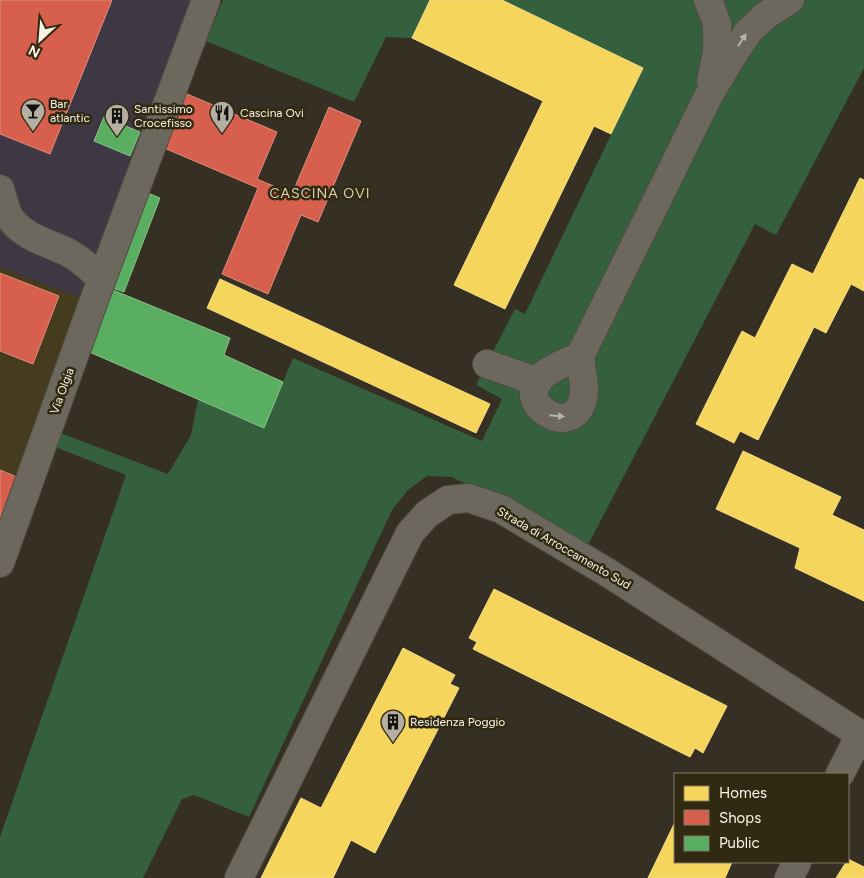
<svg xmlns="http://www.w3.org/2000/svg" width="864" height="878" viewBox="0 0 864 878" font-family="Figtree,sans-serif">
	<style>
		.commercial { fill: #3e3744 }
		.built { fill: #453b1e }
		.green { fill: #35603d }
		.homes { fill: #f6d55c; stroke: #f7de85 }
		.shops { fill: #d6604d; stroke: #e08c7b }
		.public { fill: #5aae61; stroke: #8ac389 }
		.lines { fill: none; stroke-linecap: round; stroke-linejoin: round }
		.minor-casing { stroke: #504c40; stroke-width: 30 }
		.minor { stroke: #6c685e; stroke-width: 28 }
		.oneway { fill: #bab5a8 }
		.labels { text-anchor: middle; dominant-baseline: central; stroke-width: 5; stroke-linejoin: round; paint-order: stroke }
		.poi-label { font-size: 12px; fill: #f9f4e5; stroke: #312912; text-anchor: start }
		.street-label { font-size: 12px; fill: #f9f4e5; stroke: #312912 }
		.neighbourhood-label { font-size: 14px; letter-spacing: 1px; fill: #dbd1b5; stroke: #312912 }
	</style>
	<rect width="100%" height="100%" fill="#353023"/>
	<!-- commercial -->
	<path class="commercial" d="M 0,0 L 206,0 L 93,303 L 0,267 Z"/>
	<!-- built -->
	<path class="built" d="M 0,267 L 93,303 L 0,563 Z"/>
	<!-- green -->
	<path class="green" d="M 223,0 L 430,0 L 412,38 L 386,37 L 354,102 L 206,41 Z
		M 502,0 L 864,0 L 864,68 L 776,235 L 755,224 L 588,545 L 452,477 L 427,476 L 408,490 L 392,510 L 249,817 L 194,795 L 182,799 L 143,878 L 0,878 L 0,837 L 126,475 L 53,446 L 58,432 L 168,474 L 191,435 L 198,399 L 264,428 L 293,358 L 482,441 L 502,399 L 476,385 L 515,309 L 525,314 L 643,68 Z"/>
	<!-- homes -->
	<path class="homes" d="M 430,0 L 502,0 L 643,68 L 611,134 L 594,126 L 505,309 L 454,285 L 543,101 L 412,38 Z
		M 860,178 L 864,180 L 864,291 L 851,284 L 826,333 L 814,327 L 758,440 L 740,431 L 734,443 L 696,424 L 742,331 L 755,338 L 792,264 L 813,274 Z
		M 220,279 L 490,404 L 476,433 L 207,308 Z
		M 743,451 L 841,497 L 832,515 L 864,530 L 864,601 L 795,568 L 800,548 L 716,509 Z
		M 494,589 L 727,706 L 703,753 L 695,748 L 690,757 L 473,649 L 477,642 L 469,638 Z
		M 403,648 L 455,675 L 450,684 L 459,688 L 375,853 L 351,840 L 333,878 L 261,878 L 301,798 L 321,808 Z
		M 675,822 L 675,862 L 732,862 L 725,878 L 648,878 Z
		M 848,859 L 864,867 L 864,878 L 836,878 Z"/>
	<!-- shops -->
	<path class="shops" d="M 0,0 L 112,0 L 50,154 L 0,134 Z
		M 187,94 L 277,132 L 257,179 L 292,194 L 329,107 L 361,121 L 318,222 L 301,215 L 268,294 L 222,274 L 258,188 L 164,148 Z
		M 0,273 L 59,296 L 33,364 L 0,351 Z
		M 0,470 L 22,479 L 0,530 Z"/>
	<!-- public -->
	<path class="public" d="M 104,117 L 140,132 L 130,156 L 94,141 Z
		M 143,191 L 160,198 L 124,292 L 107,286 Z
		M 108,288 L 230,338 L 224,355 L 283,382 L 264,428 L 87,351 Z"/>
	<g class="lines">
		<defs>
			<path id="minor" d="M 708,0 L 717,23 L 717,52 L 711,81
				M 0,189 C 3,198 5,209 10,218 C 23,237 49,243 69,253 C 81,260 92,269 101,280
				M 580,356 C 568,362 552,367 542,376 C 513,403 570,439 582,402 C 587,389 581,370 580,356 L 708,97 L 731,58 L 748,32 L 766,15 L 790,0
				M 487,364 L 538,382
				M 0,563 L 93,303 L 206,0
				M 840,774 L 860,735
				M 239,878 L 410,533 L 427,514 L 448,500 L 469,498 L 501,509 L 605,571 L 864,737
				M 789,878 L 797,862"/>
		</defs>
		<!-- minor casing -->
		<use href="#minor" class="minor-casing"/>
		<!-- minor -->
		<use href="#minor" class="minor"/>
	</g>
	<!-- one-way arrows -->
	<defs><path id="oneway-solid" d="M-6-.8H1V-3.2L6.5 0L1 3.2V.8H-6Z" transform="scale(1.25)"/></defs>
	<g class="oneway">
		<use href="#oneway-solid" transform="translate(742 40) rotate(-57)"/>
		<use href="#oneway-solid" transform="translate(557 416) rotate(5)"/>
	</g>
	<!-- icons -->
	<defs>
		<symbol id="bar-pin" viewBox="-11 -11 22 30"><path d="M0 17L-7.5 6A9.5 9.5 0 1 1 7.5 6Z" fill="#b4afa1" stroke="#312912"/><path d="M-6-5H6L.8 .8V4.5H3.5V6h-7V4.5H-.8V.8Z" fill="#111"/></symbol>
		<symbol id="restaurant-pin" viewBox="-11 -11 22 30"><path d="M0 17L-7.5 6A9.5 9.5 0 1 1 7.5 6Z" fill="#b4afa1" stroke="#312912"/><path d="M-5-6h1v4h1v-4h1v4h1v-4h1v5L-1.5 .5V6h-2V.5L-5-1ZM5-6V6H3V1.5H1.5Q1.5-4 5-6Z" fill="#111"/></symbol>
		<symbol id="building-pin" viewBox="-11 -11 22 30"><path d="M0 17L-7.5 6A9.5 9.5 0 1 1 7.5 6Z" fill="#b4afa1" stroke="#312912"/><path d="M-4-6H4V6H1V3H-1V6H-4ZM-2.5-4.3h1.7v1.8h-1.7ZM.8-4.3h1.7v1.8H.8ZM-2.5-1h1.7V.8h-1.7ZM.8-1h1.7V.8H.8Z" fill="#111"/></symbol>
	</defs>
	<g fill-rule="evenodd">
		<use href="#bar-pin" x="19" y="97" width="28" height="38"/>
		<use href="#restaurant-pin" x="208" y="99" width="28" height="38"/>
		<use href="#building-pin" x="103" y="102" width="28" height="38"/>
		<use href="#building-pin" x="379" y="708" width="28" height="38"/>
	</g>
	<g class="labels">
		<!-- poi labels -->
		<g class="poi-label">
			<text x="50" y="104">Bar<tspan x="50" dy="14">atlantic</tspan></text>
			<text x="134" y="109">Santissimo<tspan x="134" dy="14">Crocefisso</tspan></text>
			<text x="240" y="113">Cascina Ovi</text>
			<text x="410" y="722">Residenza Poggio</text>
		</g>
		<!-- street labels -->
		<g class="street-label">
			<text transform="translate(62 391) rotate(-70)">Via Olgia</text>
			<text transform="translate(564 548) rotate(30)">Strada di Arroccamento Sud</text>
		</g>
		<!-- neighbourhood labels -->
		<g class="neighbourhood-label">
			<text x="320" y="193">CASCINA OVI</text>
		</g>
	</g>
	<!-- legend -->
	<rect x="674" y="773" width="175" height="90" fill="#312912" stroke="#817a66"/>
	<rect x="684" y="786" width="25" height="15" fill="#f6d55c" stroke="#817a66"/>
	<text x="719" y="798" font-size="15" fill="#f9f4e5">Homes</text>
	<rect x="684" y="810" width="25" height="15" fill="#d6604d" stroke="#817a66"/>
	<text x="719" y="823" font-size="15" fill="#f9f4e5">Shops</text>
	<rect x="684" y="836" width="25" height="15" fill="#5aae61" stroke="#817a66"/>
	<text x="719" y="848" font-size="15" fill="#f9f4e5">Public</text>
	<!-- north arrow -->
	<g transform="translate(40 40) rotate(206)" stroke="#312912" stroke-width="4" paint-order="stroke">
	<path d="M0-4L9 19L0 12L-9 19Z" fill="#f9f4e5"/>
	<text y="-8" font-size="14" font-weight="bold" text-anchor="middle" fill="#f9f4e5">N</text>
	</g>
</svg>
